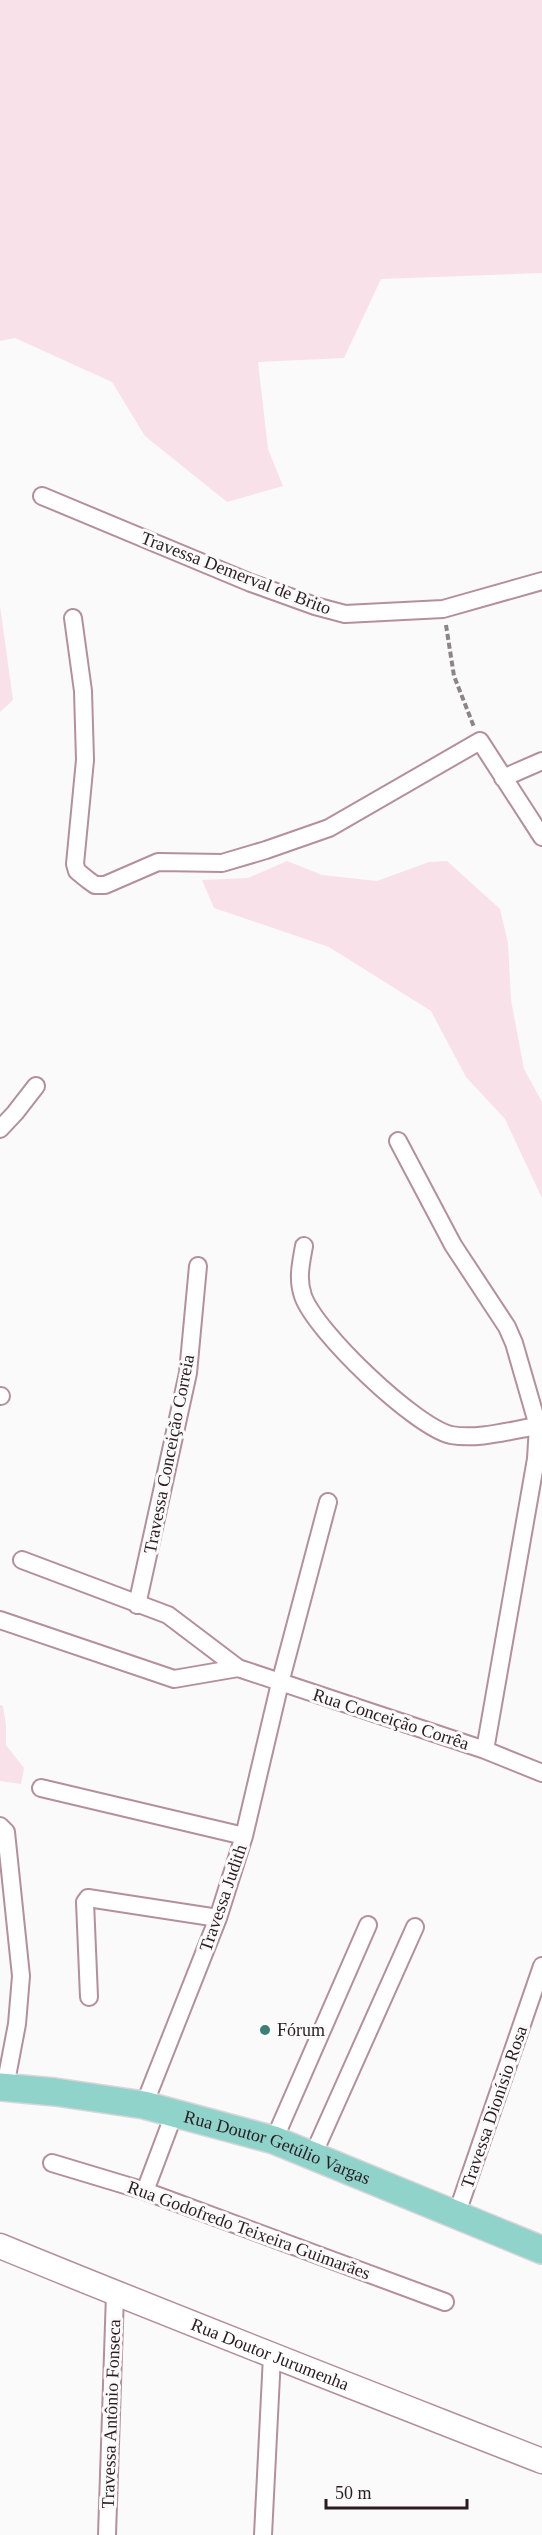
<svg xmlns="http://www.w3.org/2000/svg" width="542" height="2535" viewBox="0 0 542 2535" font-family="Georgia,serif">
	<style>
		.green { fill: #f9e1e9 }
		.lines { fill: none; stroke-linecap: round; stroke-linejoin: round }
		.street-casing { stroke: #b4909b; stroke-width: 20 }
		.secondary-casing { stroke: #b4909b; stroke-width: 27 }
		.primary-casing { stroke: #d9d6d7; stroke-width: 30 }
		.path { stroke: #8c8588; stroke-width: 4; stroke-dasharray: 6 3; stroke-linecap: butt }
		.street { stroke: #fff; stroke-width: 16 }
		.secondary { stroke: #fff; stroke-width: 24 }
		.primary { stroke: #8fd3cb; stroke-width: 27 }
		.poi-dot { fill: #3a8077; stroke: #fafafa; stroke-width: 2 }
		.labels { text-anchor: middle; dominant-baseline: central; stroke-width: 6; stroke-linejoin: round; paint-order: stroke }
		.street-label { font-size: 18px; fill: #2a1c21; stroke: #fafafa }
		.poi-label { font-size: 18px; fill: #2a1c21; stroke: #fafafa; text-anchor: start }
	</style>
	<rect width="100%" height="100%" fill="#fafafa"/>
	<!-- green -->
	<path class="green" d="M 0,0 L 542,0 L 542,273 L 381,279 L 344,358 L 258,362 L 268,449 L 283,486 L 227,502 L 145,436 L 112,382 L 15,338 L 0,341 Z
		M 0,606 L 13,700 L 0,712 Z
		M 287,861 L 322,875 L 377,881 L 429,862 L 447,861 L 500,909 L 508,943 L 511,1000 L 524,1069 L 542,1102 L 542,1198 L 505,1119 L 466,1077 L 431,1011 L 329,947 L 214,908 L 202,880 L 248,878 Z
		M 0,1705 L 3,1706 L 6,1725 L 6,1745 L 24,1768 L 21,1784 L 0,1781 Z"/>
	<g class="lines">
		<defs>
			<path id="street" d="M 42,496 L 251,583 L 315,606 L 345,614 L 443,609 L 542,581
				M 73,618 L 83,691 L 85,760 L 75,864 L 77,871 L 88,880 L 95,885 L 105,885 L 158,862 L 222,863 L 266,850 L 329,828 L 480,741 L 542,837
				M 503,778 L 542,761
				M 0,1129 L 15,1113 L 36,1086
				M 398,1141 L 453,1245 L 507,1327 L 514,1343 L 538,1426 L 536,1459 L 485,1750
				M 304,1246 C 301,1263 297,1279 303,1296 C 315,1331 415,1427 451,1435 C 479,1440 511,1430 538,1426
				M 0,1396 L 1,1396
				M 22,1560 L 168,1615 L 238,1668
				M 137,1605 L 188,1373 L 198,1266
				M 0,1620 L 174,1679 L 238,1668 L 485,1750 L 542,1773
				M 41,1788 L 244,1836
				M 0,1826 L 6,1832 L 21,1976 L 17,2024 L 5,2087
				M 89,1997 L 85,1902 L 88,1898 L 218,1918
				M 144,2105 L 218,1918 L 244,1836 L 280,1683 L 328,1502
				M 274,2140 L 368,1925
				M 313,2155 L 415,1927
				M 52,2163 L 145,2191 L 445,2302
				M 145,2191 L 174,2114
				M 457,2213 L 542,1966
				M 107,2535 L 115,2294
				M 263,2535 L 272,2356"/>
			<g id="secondary">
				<path id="s1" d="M 0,2246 C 180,2320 361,2390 542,2461"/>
			</g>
			<g id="primary">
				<path id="s2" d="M 0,2087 L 55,2092 L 144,2105 L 274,2140 L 542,2250"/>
			</g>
		</defs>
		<!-- street casing -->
		<use href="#street" class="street-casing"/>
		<!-- secondary casing -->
		<use href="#secondary" class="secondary-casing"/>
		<!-- primary casing -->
		<use href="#primary" class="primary-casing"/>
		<!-- path -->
		<path class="path" d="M 446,625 L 454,676 L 474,727"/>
		<!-- street -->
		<use href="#street" class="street"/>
		<!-- secondary -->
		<use href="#secondary" class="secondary"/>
		<!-- primary -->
		<use href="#primary" class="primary"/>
	</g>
	<!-- markers -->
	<circle class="poi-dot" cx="265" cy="2030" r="6"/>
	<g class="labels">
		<!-- street labels -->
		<g class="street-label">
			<text transform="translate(236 573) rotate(21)">Travessa Demerval de Brito</text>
			<text transform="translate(169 1454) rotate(-79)">Travessa Conceição Correia</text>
			<text transform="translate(391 1719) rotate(18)">Rua Conceição Corrêa</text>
			<text transform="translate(223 1898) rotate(-71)">Travessa Judith</text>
			<text transform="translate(494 2107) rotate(-71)">Travessa Dionísio Rosa</text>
			<text stroke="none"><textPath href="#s2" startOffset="285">Rua Doutor Getúlio Vargas</textPath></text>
			<text transform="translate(249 2230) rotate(20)">Rua Godofredo Teixeira Guimarães</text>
			<text stroke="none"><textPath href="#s1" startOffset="291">Rua Doutor Jurumenha</textPath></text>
			<text transform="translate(111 2414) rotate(-88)">Travessa Antônio Fonseca</text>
		</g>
		<!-- poi labels -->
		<g class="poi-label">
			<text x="277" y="2030">Fórum</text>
		</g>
	</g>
	<!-- scale -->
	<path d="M326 2499v9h141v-9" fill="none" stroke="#2a1c21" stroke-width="3"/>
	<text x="335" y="2499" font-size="18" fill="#2a1c21" stroke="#fafafa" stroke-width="4.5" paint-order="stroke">50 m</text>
</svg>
